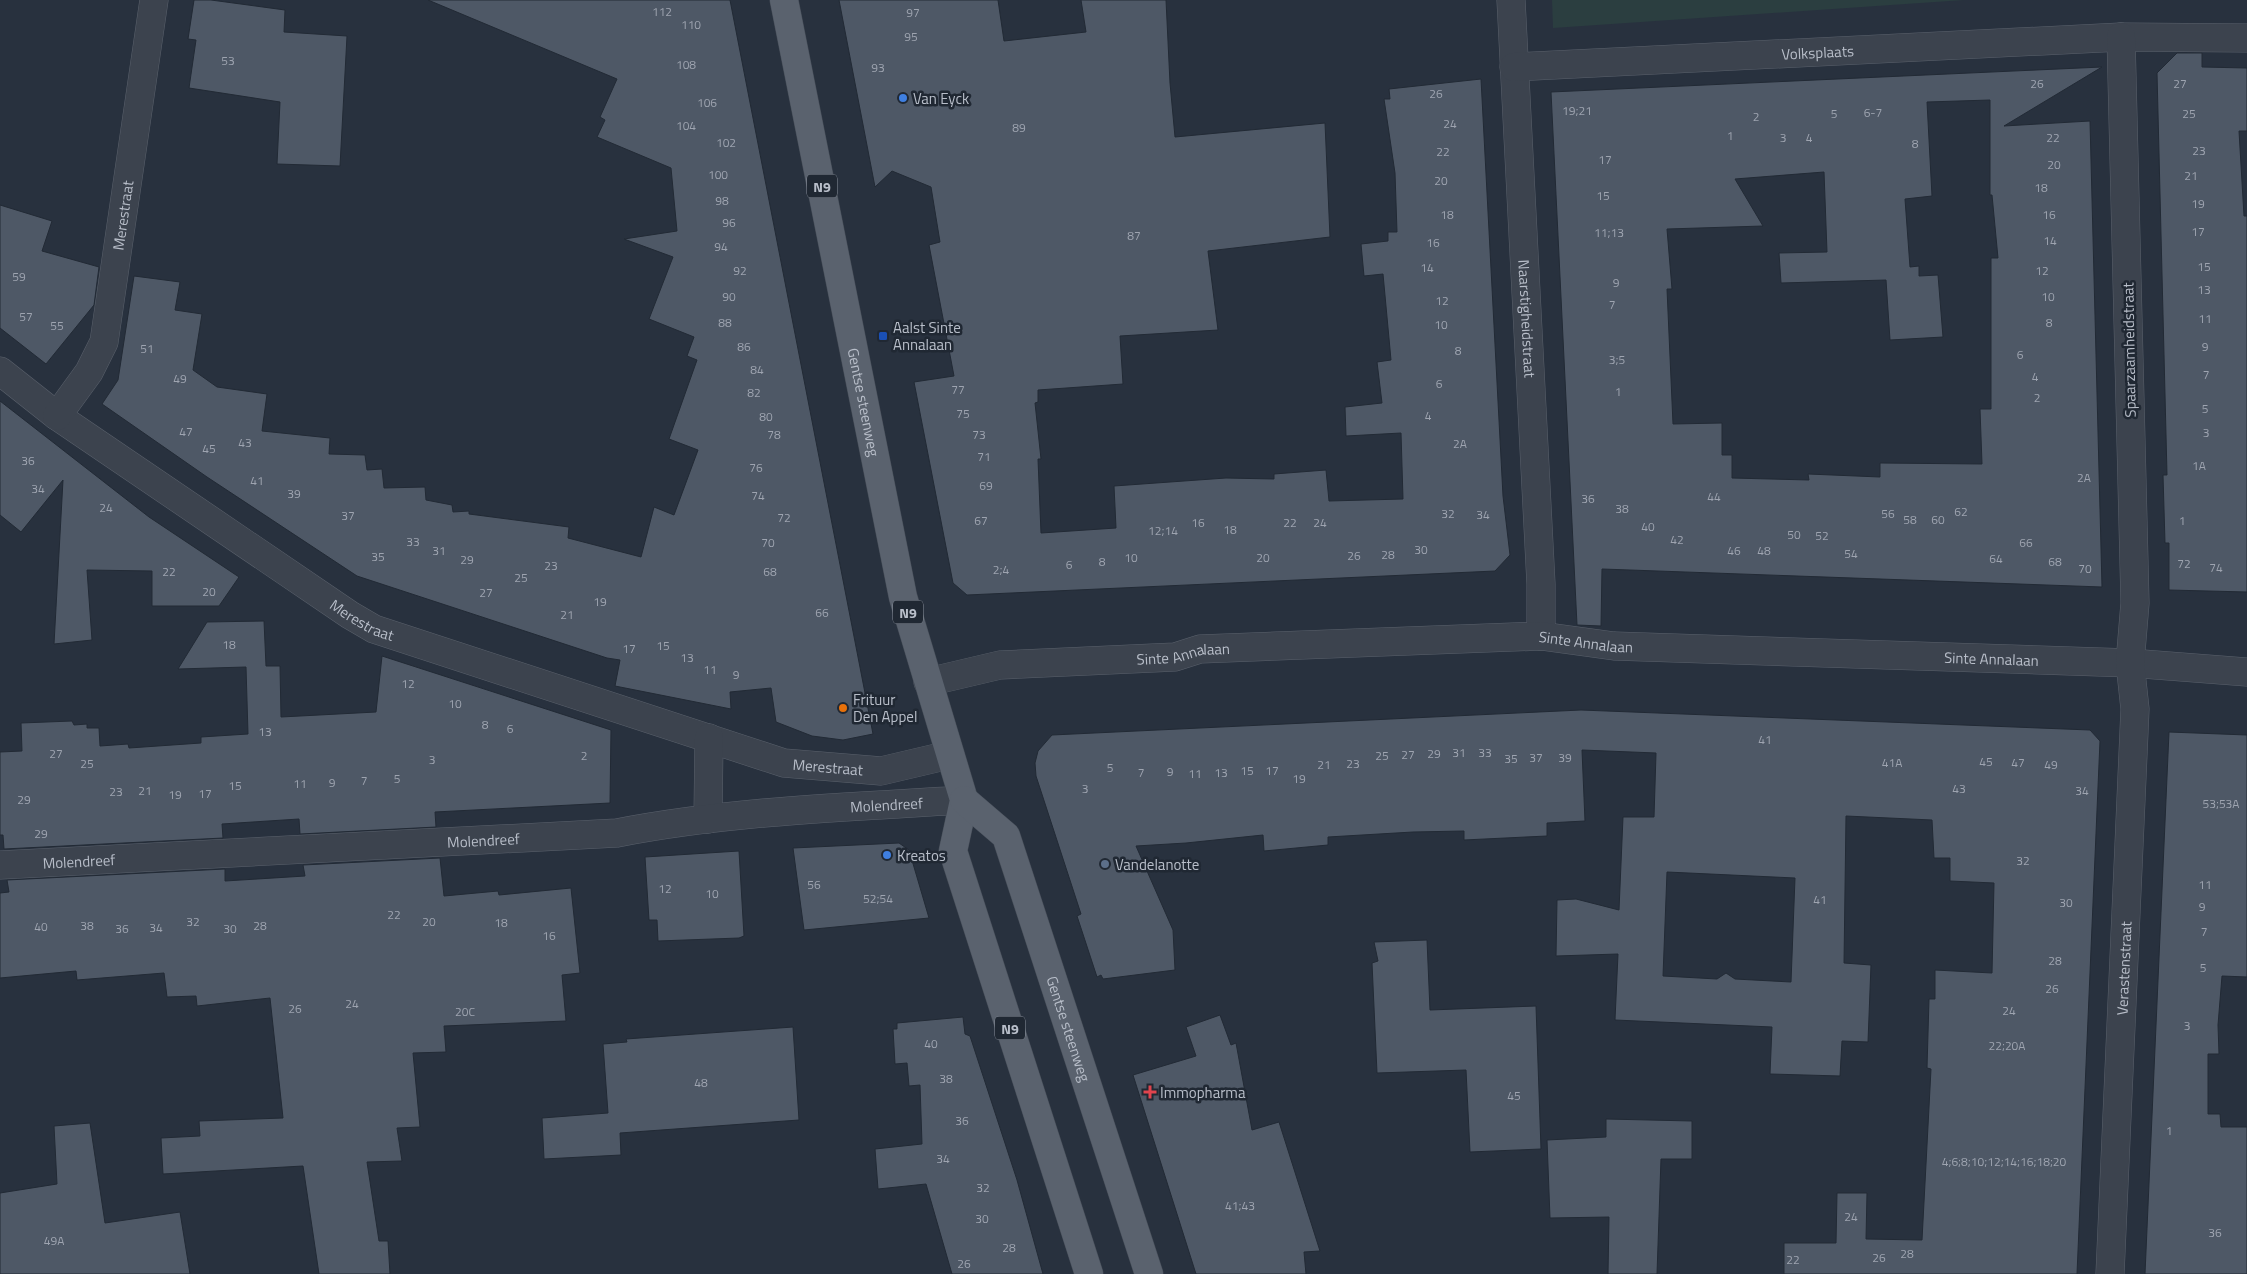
<svg xmlns="http://www.w3.org/2000/svg" width="2247" height="1274" viewBox="0 0 2247 1274" font-family="'Titillium Web',sans-serif">
	<style>
		.green { fill: #2b3e40 }
		.building { fill: #4e5866; stroke: #222a35; fill-rule: evenodd }
		.lines { fill: none; stroke-linecap: round; stroke-linejoin: round }
		.minor-casing { stroke: #5a616c; stroke-width: 29 }
		.major-casing { stroke: #454c57; stroke-width: 29 }
		.minor { stroke: #3c434e; stroke-width: 28 }
		.major { stroke: #5a626e; stroke-width: 28 }
		.shop-dot { fill: #3f7fe0; stroke: #202833; stroke-width: 2 }
		.transit-dot { fill: #1a4fb4; stroke: #202833; stroke-width: 2 }
		.food-dot { fill: #e8710a; stroke: #202833; stroke-width: 2 }
		.service-dot { fill: #5c6f8a; stroke: #202833; stroke-width: 2 }
		.health-dot { fill: #e0444e; stroke: #202833; stroke-width: 2 }
		.labels { text-anchor: middle; dominant-baseline: central; stroke-width: 5; stroke-linejoin: round; paint-order: stroke }
		.number-label { font-size: 12px; fill: #9ea4b0 }
		.shield { fill: #202833; stroke: #8a919c; stroke-width: 1 }
		.shield-label { font-size: 14px; font-weight: bold; fill: #b8bec9 }
		.street-label { font-size: 15px; fill: #b8bec9; stroke: #202833 }
		.poi-label { font-size: 15px; fill: #b8bec9; stroke: #202833; text-anchor: start }
	</style>
	<rect width="100%" height="100%" fill="#28313e"/>
	<!-- green -->
	<path class="green" d="M 1552,0 L 1964,0 L 1553,28 Z"/>
	<!-- building -->
	<path class="building" d="M 194,0 L 211,0 L 285,10 L 284,32 L 347,36 L 340,166 L 277,164 L 280,102 L 189,88 L 196,40 L 188,39 Z
		M 428,0 L 730,0 L 873,734 L 843,740 L 812,736 L 776,722 L 771,688 L 730,692 L 731,709 L 615,686 L 620,660 L 607,658 L 357,576 L 207,477 L 102,404 L 118,380 L 134,276 L 180,282 L 175,310 L 202,314 L 193,370 L 217,387 L 267,394 L 262,431 L 330,438 L 329,454 L 365,455 L 367,470 L 382,469 L 384,488 L 425,487 L 426,500 L 452,505 L 453,512 L 469,511 L 469,514 L 569,527 L 568,538 L 641,557 L 654,507 L 674,515 L 698,450 L 669,439 L 697,360 L 687,356 L 694,337 L 649,319 L 673,257 L 624,239 L 677,231 L 671,168 L 597,137 L 605,120 L 600,117 L 617,79 Z
		M 839,0 L 998,0 L 1004,41 L 1086,32 L 1081,0 L 1166,0 L 1170,83 L 1175,137 L 1325,123 L 1330,237 L 1208,251 L 1218,330 L 1120,336 L 1123,384 L 1038,390 L 1038,402 L 1035,403 L 1041,459 L 1038,459 L 1041,533 L 1116,528 L 1114,486 L 1226,478 L 1274,479 L 1274,474 L 1326,470 L 1329,501 L 1403,499 L 1401,433 L 1346,436 L 1345,407 L 1382,403 L 1377,362 L 1391,360 L 1383,274 L 1364,276 L 1361,244 L 1388,241 L 1388,232 L 1397,232 L 1395,173 L 1384,99 L 1390,99 L 1389,89 L 1481,79 L 1503,496 L 1510,555 L 1495,571 L 967,595 L 953,583 L 914,382 L 954,376 L 929,245 L 940,242 L 931,187 L 892,171 L 875,187 Z
		M 2177,53 L 2202,53 L 2202,67 L 2247,68 L 2247,131 L 2239,131 L 2244,216 L 2247,216 L 2247,592 L 2169,590 L 2169,543 L 2165,543 L 2163,475 L 2167,475 L 2157,73 Z
		M 2102,67 L 2004,126 L 2090,121 L 2102,587 L 1602,569 L 1601,626 L 1577,625 L 1551,92 ZM 1990,100 L 1990,195 L 1992,195 L 1998,258 L 1991,258 L 1991,409 L 1980,409 L 1982,464 L 1880,463 L 1880,477 L 1808,474 L 1809,480 L 1732,478 L 1732,455 L 1722,455 L 1722,423 L 1673,424 L 1667,289 L 1672,289 L 1667,229 L 1763,226 L 1735,179 L 1824,172 L 1827,252 L 1779,253 L 1781,283 L 1886,280 L 1890,340 L 1943,337 L 1938,275 L 1919,276 L 1919,266 L 1910,267 L 1905,199 L 1932,196 L 1927,102 Z
		M 0,205 L 52,221 L 42,251 L 99,267 L 94,305 L 46,364 L 0,328 Z
		M 0,401 L 149,517 L 239,577 L 219,606 L 152,606 L 152,571 L 87,570 L 92,640 L 54,644 L 63,480 L 21,532 L 0,515 Z
		M 264,621 L 266,666 L 280,666 L 281,717 L 376,712 L 382,656 L 611,730 L 610,803 L 435,812 L 436,827 L 300,834 L 299,819 L 222,824 L 223,838 L 4,849 L 3,835 L 0,835 L 0,752 L 22,751 L 21,723 L 72,721 L 74,725 L 87,724 L 87,728 L 99,728 L 100,746 L 128,744 L 129,748 L 201,743 L 201,737 L 248,734 L 246,667 L 178,669 L 207,622 Z
		M 1581,710 L 2090,730 L 2100,741 L 2077,1274 L 1784,1274 L 1784,1243 L 1836,1243 L 1837,1193 L 1867,1193 L 1866,1239 L 1922,1240 L 1931,1069 L 1927,1068 L 1929,999 L 1935,999 L 1935,970 L 1992,973 L 1994,883 L 1950,881 L 1950,858 L 1934,858 L 1932,820 L 1846,816 L 1844,963 L 1871,965 L 1868,1042 L 1842,1041 L 1840,1076 L 1770,1074 L 1772,1027 L 1615,1020 L 1618,954 L 1556,956 L 1557,900 L 1576,899 L 1619,910 L 1623,817 L 1654,817 L 1656,753 L 1582,750 L 1585,821 L 1547,823 L 1547,836 L 1464,840 L 1464,831 L 1413,832 L 1328,837 L 1328,845 L 1264,851 L 1263,835 L 1186,843 L 1136,846 L 1173,930 L 1175,970 L 1103,979 L 1101,975 L 1097,977 L 1077,916 L 1081,914 L 1036,776 L 1035,763 L 1038,751 L 1052,735 ZM 1667,872 L 1795,878 L 1791,982 L 1735,979 L 1726,973 L 1717,979 L 1663,976 Z
		M 2169,732 L 2247,735 L 2247,977 L 2222,976 L 2218,1025 L 2219,1054 L 2208,1054 L 2208,1114 L 2220,1114 L 2221,1127 L 2247,1127 L 2247,1274 L 2145,1274 Z
		M 899,843 L 909,850 L 929,918 L 804,930 L 793,848 Z
		M 739,851 L 744,936 L 739,938 L 658,941 L 657,920 L 649,920 L 645,857 Z
		M 440,858 L 444,896 L 498,891 L 499,895 L 571,888 L 580,973 L 562,975 L 566,1021 L 444,1026 L 446,1052 L 413,1053 L 420,1127 L 397,1128 L 402,1161 L 367,1162 L 379,1241 L 388,1241 L 390,1274 L 319,1274 L 303,1166 L 163,1174 L 161,1138 L 200,1136 L 199,1121 L 283,1118 L 270,998 L 197,1006 L 196,996 L 167,997 L 164,973 L 77,980 L 76,971 L 0,978 L 0,893 L 9,892 L 7,880 L 225,869 L 225,881 L 305,876 L 303,865 Z
		M 1427,940 L 1430,1010 L 1536,1006 L 1541,1149 L 1470,1152 L 1466,1070 L 1377,1073 L 1372,963 L 1378,961 L 1374,942 Z
		M 1220,1015 L 1231,1045 L 1236,1043 L 1252,1130 L 1279,1122 L 1320,1251 L 1304,1252 L 1306,1274 L 1196,1274 L 1133,1075 L 1196,1056 L 1186,1027 Z
		M 963,1017 L 965,1034 L 970,1036 L 1017,1180 L 1043,1274 L 952,1274 L 926,1184 L 878,1189 L 875,1149 L 922,1144 L 920,1085 L 909,1086 L 907,1063 L 895,1064 L 893,1029 L 897,1029 L 897,1023 Z
		M 793,1027 L 799,1120 L 620,1133 L 621,1155 L 544,1159 L 542,1118 L 608,1113 L 603,1044 L 627,1042 L 626,1039 Z
		M 1606,1119 L 1692,1121 L 1692,1159 L 1661,1159 L 1657,1274 L 1608,1274 L 1609,1217 L 1550,1218 L 1547,1140 L 1606,1137 Z
		M 90,1123 L 105,1223 L 180,1212 L 190,1274 L 0,1274 L 0,1193 L 57,1184 L 54,1126 Z"/>
	<g class="lines">
		<defs>
			<g id="minor">
				<path id="s1" d="M 1511,0 L 1541,584 L 1541,636"/>
				<path id="s2" d="M 1514,67 L 2121,37 L 2247,38"/>
				<path id="s3" d="M 0,371 L 57,416 L 350,615 L 374,629 L 784,763 L 881,771 L 949,755"/>
				<path id="s4" d="M 57,416 L 89,372 L 104,342 L 154,0"/>
				<path id="s5" d="M 928,682 L 1000,665 L 1175,657 L 1200,649 L 1541,636 L 1614,646 L 2130,663 L 2247,672"/>
				<path d="M 708,819 L 709,738"/>
				<path id="s6" d="M 0,865 L 617,833 C 730,811 848,807 964,800"/>
				<path id="s7" d="M 2110,1274 L 2135,709 L 2130,663 L 2135,603 L 2121,37"/>
			</g>
			<g id="major">
				<path id="s8" d="M 784,0 L 903,597 L 964,800 L 953,851 L 1089,1274"/>
				<path id="s9" d="M 964,800 L 1006,836 L 1149,1274"/>
			</g>
		</defs>
		<!-- minor casing -->
		<use href="#minor" class="minor-casing"/>
		<!-- major casing -->
		<use href="#major" class="major-casing"/>
		<!-- minor -->
		<use href="#minor" class="minor"/>
		<!-- major -->
		<use href="#major" class="major"/>
	</g>
	<!-- markers -->
	<g class="shop-dot">
		<circle cx="903" cy="98" r="5"/>
		<circle cx="887" cy="855" r="5"/>
	</g>
	<rect class="transit-dot" x="878" y="331" width="10" height="10" rx="2.5"/>
	<circle class="food-dot" cx="843" cy="708" r="5"/>
	<circle class="service-dot" cx="1105" cy="864" r="5"/>
	<path class="health-dot" d="M1147.5 1084.5h5v5h5v5h-5v5h-5v-5h-5v-5h5z"/>
	<g class="labels">
		<!-- number labels -->
		<g class="number-label">
			<text x="662" y="11">112</text>
			<text x="913" y="12">97</text>
			<text x="691" y="24">110</text>
			<text x="911" y="36">95</text>
			<text x="228" y="60">53</text>
			<text x="686" y="64">108</text>
			<text x="878" y="67">93</text>
			<text x="2037" y="83">26</text>
			<text x="2180" y="83">27</text>
			<text x="1436" y="93">26</text>
			<text x="707" y="102">106</text>
			<text x="1577" y="110">19;21</text>
			<text x="1873" y="112">6-7</text>
			<text x="1834" y="113">5</text>
			<text x="2189" y="113">25</text>
			<text x="1756" y="116">2</text>
			<text x="1450" y="123">24</text>
			<text x="686" y="125">104</text>
			<text x="1019" y="127">89</text>
			<text x="1730" y="135">1</text>
			<text x="1783" y="137">3</text>
			<text x="1809" y="137">4</text>
			<text x="2053" y="137">22</text>
			<text x="726" y="142">102</text>
			<text x="1915" y="143">8</text>
			<text x="2199" y="150">23</text>
			<text x="1443" y="151">22</text>
			<text x="1605" y="159">17</text>
			<text x="2054" y="164">20</text>
			<text x="718" y="174">100</text>
			<text x="2191" y="175">21</text>
			<text x="1441" y="180">20</text>
			<text x="2041" y="187">18</text>
			<text x="1603" y="195">15</text>
			<text x="722" y="200">98</text>
			<text x="2198" y="203">19</text>
			<text x="1447" y="214">18</text>
			<text x="2049" y="214">16</text>
			<text x="729" y="222">96</text>
			<text x="2198" y="231">17</text>
			<text x="1609" y="232">11;13</text>
			<text x="1134" y="235">87</text>
			<text x="2050" y="240">14</text>
			<text x="1433" y="242">16</text>
			<text x="721" y="246">94</text>
			<text x="2204" y="266">15</text>
			<text x="1427" y="267">14</text>
			<text x="740" y="270">92</text>
			<text x="2042" y="270">12</text>
			<text x="19" y="276">59</text>
			<text x="1616" y="282">9</text>
			<text x="2204" y="289">13</text>
			<text x="729" y="296">90</text>
			<text x="2048" y="296">10</text>
			<text x="1442" y="300">12</text>
			<text x="1612" y="304">7</text>
			<text x="26" y="316">57</text>
			<text x="2205" y="318">11</text>
			<text x="725" y="322">88</text>
			<text x="2049" y="322">8</text>
			<text x="1441" y="324">10</text>
			<text x="57" y="325">55</text>
			<text x="744" y="346">86</text>
			<text x="2205" y="346">9</text>
			<text x="147" y="348">51</text>
			<text x="1458" y="350">8</text>
			<text x="2020" y="354">6</text>
			<text x="1617" y="359">3;5</text>
			<text x="757" y="369">84</text>
			<text x="2206" y="374">7</text>
			<text x="2035" y="376">4</text>
			<text x="180" y="378">49</text>
			<text x="1439" y="383">6</text>
			<text x="958" y="389">77</text>
			<text x="1618" y="391">1</text>
			<text x="754" y="392">82</text>
			<text x="2037" y="397">2</text>
			<text x="2205" y="408">5</text>
			<text x="963" y="413">75</text>
			<text x="1428" y="415">4</text>
			<text x="766" y="416">80</text>
			<text x="186" y="431">47</text>
			<text x="2206" y="432">3</text>
			<text x="774" y="434">78</text>
			<text x="979" y="434">73</text>
			<text x="245" y="442">43</text>
			<text x="1460" y="443">2A</text>
			<text x="209" y="448">45</text>
			<text x="984" y="456">71</text>
			<text x="28" y="460">36</text>
			<text x="2199" y="465">1A</text>
			<text x="756" y="467">76</text>
			<text x="2084" y="477">2A</text>
			<text x="257" y="480">41</text>
			<text x="986" y="485">69</text>
			<text x="38" y="488">34</text>
			<text x="294" y="493">39</text>
			<text x="758" y="495">74</text>
			<text x="1714" y="496">44</text>
			<text x="1588" y="498">36</text>
			<text x="106" y="507">24</text>
			<text x="1622" y="508">38</text>
			<text x="1961" y="511">62</text>
			<text x="1448" y="513">32</text>
			<text x="1888" y="513">56</text>
			<text x="1483" y="514">34</text>
			<text x="348" y="515">37</text>
			<text x="784" y="517">72</text>
			<text x="1910" y="519">58</text>
			<text x="1938" y="519">60</text>
			<text x="981" y="520">67</text>
			<text x="2182" y="520">1</text>
			<text x="1198" y="522">16</text>
			<text x="1290" y="522">22</text>
			<text x="1320" y="522">24</text>
			<text x="1648" y="526">40</text>
			<text x="1230" y="529">18</text>
			<text x="1163" y="530">12;14</text>
			<text x="1794" y="534">50</text>
			<text x="1822" y="535">52</text>
			<text x="1677" y="539">42</text>
			<text x="413" y="541">33</text>
			<text x="768" y="542">70</text>
			<text x="2026" y="542">66</text>
			<text x="1421" y="549">30</text>
			<text x="439" y="550">31</text>
			<text x="1734" y="550">46</text>
			<text x="1764" y="550">48</text>
			<text x="1851" y="553">54</text>
			<text x="1388" y="554">28</text>
			<text x="1354" y="555">26</text>
			<text x="378" y="556">35</text>
			<text x="1131" y="557">10</text>
			<text x="1263" y="557">20</text>
			<text x="1996" y="558">64</text>
			<text x="467" y="559">29</text>
			<text x="1102" y="561">8</text>
			<text x="2055" y="561">68</text>
			<text x="2184" y="563">72</text>
			<text x="1069" y="564">6</text>
			<text x="551" y="565">23</text>
			<text x="2216" y="567">74</text>
			<text x="2085" y="568">70</text>
			<text x="1001" y="569">2;4</text>
			<text x="169" y="571">22</text>
			<text x="770" y="571">68</text>
			<text x="521" y="577">25</text>
			<text x="209" y="591">20</text>
			<text x="486" y="592">27</text>
			<text x="600" y="601">19</text>
			<text x="822" y="612">66</text>
			<text x="567" y="614">21</text>
			<text x="229" y="644">18</text>
			<text x="663" y="645">15</text>
			<text x="629" y="648">17</text>
			<text x="687" y="657">13</text>
			<text x="710" y="669">11</text>
			<text x="736" y="674">9</text>
			<text x="408" y="683">12</text>
			<text x="455" y="703">10</text>
			<text x="485" y="724">8</text>
			<text x="510" y="728">6</text>
			<text x="265" y="731">13</text>
			<text x="1765" y="739">41</text>
			<text x="1459" y="752">31</text>
			<text x="1485" y="752">33</text>
			<text x="56" y="753">27</text>
			<text x="1434" y="753">29</text>
			<text x="1408" y="754">27</text>
			<text x="584" y="755">2</text>
			<text x="1382" y="755">25</text>
			<text x="1536" y="757">37</text>
			<text x="1565" y="757">39</text>
			<text x="1511" y="758">35</text>
			<text x="432" y="759">3</text>
			<text x="1986" y="761">45</text>
			<text x="1892" y="762">41A</text>
			<text x="2018" y="762">47</text>
			<text x="87" y="763">25</text>
			<text x="1353" y="763">23</text>
			<text x="1324" y="764">21</text>
			<text x="2051" y="764">49</text>
			<text x="1110" y="767">5</text>
			<text x="1247" y="770">15</text>
			<text x="1272" y="770">17</text>
			<text x="1170" y="771">9</text>
			<text x="1141" y="772">7</text>
			<text x="1221" y="772">13</text>
			<text x="1195" y="773">11</text>
			<text x="397" y="778">5</text>
			<text x="1299" y="778">19</text>
			<text x="364" y="780">7</text>
			<text x="332" y="782">9</text>
			<text x="300" y="783">11</text>
			<text x="235" y="785">15</text>
			<text x="1085" y="788">3</text>
			<text x="1959" y="788">43</text>
			<text x="145" y="790">21</text>
			<text x="2082" y="790">34</text>
			<text x="116" y="791">23</text>
			<text x="205" y="793">17</text>
			<text x="175" y="794">19</text>
			<text x="24" y="799">29</text>
			<text x="2221" y="803">53;53A</text>
			<text x="41" y="833">29</text>
			<text x="2023" y="860">32</text>
			<text x="814" y="884">56</text>
			<text x="2205" y="884">11</text>
			<text x="665" y="888">12</text>
			<text x="712" y="893">10</text>
			<text x="878" y="898">52;54</text>
			<text x="1820" y="899">41</text>
			<text x="2066" y="902">30</text>
			<text x="2202" y="906">9</text>
			<text x="394" y="914">22</text>
			<text x="193" y="921">32</text>
			<text x="429" y="921">20</text>
			<text x="501" y="922">18</text>
			<text x="87" y="925">38</text>
			<text x="260" y="925">28</text>
			<text x="41" y="926">40</text>
			<text x="156" y="927">34</text>
			<text x="122" y="928">36</text>
			<text x="230" y="928">30</text>
			<text x="2204" y="931">7</text>
			<text x="549" y="935">16</text>
			<text x="2055" y="960">28</text>
			<text x="2203" y="967">5</text>
			<text x="2052" y="988">26</text>
			<text x="352" y="1003">24</text>
			<text x="295" y="1008">26</text>
			<text x="2009" y="1010">24</text>
			<text x="465" y="1011">20C</text>
			<text x="2187" y="1025">3</text>
			<text x="931" y="1043">40</text>
			<text x="2007" y="1045">22;20A</text>
			<text x="946" y="1078">38</text>
			<text x="701" y="1082">48</text>
			<text x="1514" y="1095">45</text>
			<text x="962" y="1120">36</text>
			<text x="2169" y="1130">1</text>
			<text x="943" y="1158">34</text>
			<text x="2004" y="1161">4;6;8;10;12;14;16;18;20</text>
			<text x="983" y="1187">32</text>
			<text x="1240" y="1205">41;43</text>
			<text x="1851" y="1216">24</text>
			<text x="982" y="1218">30</text>
			<text x="2215" y="1232">36</text>
			<text x="54" y="1240">49A</text>
			<text x="1009" y="1247">28</text>
			<text x="1907" y="1253">28</text>
			<text x="1879" y="1257">26</text>
			<text x="1793" y="1259">22</text>
			<text x="964" y="1263">26</text>
		</g>
		<!-- shield labels -->
		<g class="shield">
			<rect x="807" y="174.5" width="30" height="23" rx="4"/>
			<rect x="893" y="600.5" width="30" height="23" rx="4"/>
			<rect x="995" y="1016.5" width="30" height="23" rx="4"/>
		</g>
		<g class="shield-label">
			<text x="822" y="186">N9</text>
			<text x="908" y="612">N9</text>
			<text x="1010" y="1028">N9</text>
		</g>
		<!-- street labels -->
		<g class="street-label">
			<text stroke="none"><textPath href="#s2" startOffset="304">Volksplaats</textPath></text>
			<text stroke="none"><textPath href="#s4" startOffset="216">Merestraat</textPath></text>
			<text stroke="none"><textPath href="#s1" startOffset="319">Naarstigheidstraat</textPath></text>
			<text transform="translate(2129 350) rotate(-91)">Spaarzaamheidstraat</text>
			<text stroke="none"><textPath href="#s8" startOffset="410">Gentse steenweg</textPath></text>
			<text stroke="none"><textPath href="#s3" startOffset="440">Merestraat</textPath></text>
			<text stroke="none"><textPath href="#s5" startOffset="662">Sinte Annalaan</textPath></text>
			<text stroke="none"><textPath href="#s5" startOffset="258">Sinte Annalaan</textPath></text>
			<text stroke="none"><textPath href="#s5" startOffset="1068">Sinte Annalaan</textPath></text>
			<text stroke="none"><textPath href="#s3" startOffset="930">Merestraat</textPath></text>
			<text stroke="none"><textPath href="#s6" startOffset="889">Molendreef</textPath></text>
			<text stroke="none"><textPath href="#s6" startOffset="484">Molendreef</textPath></text>
			<text stroke="none"><textPath href="#s6" startOffset="79">Molendreef</textPath></text>
			<text stroke="none"><textPath href="#s7" startOffset="306">Verastenstraat</textPath></text>
			<text stroke="none"><textPath href="#s9" startOffset="258">Gentse steenweg</textPath></text>
		</g>
		<!-- poi labels -->
		<g class="poi-label">
			<text x="913" y="98">Van Eyck</text>
			<text x="893" y="327">Aalst Sinte<tspan x="893" dy="17">Annalaan</tspan></text>
			<text x="853" y="699">Frituur<tspan x="853" dy="17">Den Appel</tspan></text>
			<text x="897" y="855">Kreatos</text>
			<text x="1115" y="864">Vandelanotte</text>
			<text x="1160" y="1092">Immopharma</text>
		</g>
	</g>
</svg>
